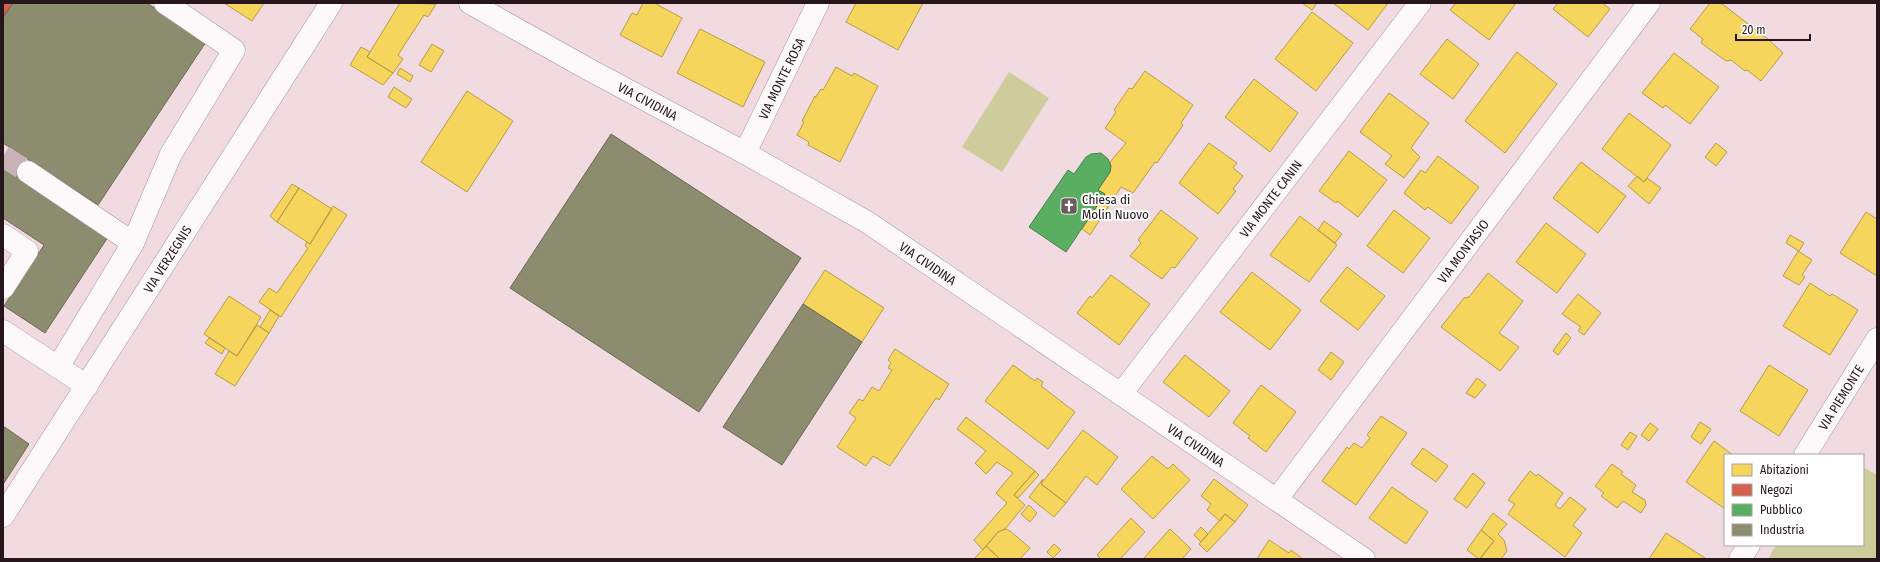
<svg xmlns="http://www.w3.org/2000/svg" width="1880" height="562" viewBox="0 0 1880 562" font-family="'Fira Sans Condensed',sans-serif">
	<style>
		.green { fill: #cecc9d }
		.homes { fill: #f6d55c; stroke: #b89c48 }
		.shops { fill: #d6604d; stroke: #a14a3e }
		.public { fill: #5aae61; stroke: #4a804c }
		.industry { fill: #8c8c6e; stroke: #6d6955 }
		.lines { fill: none; stroke-linecap: round; stroke-linejoin: round }
		.minor-tunnel { stroke: #c9b3b9; stroke-width: 22; stroke-dasharray: 22 11; stroke-linecap: butt }
		.minor-casing { stroke: #a7959b; stroke-width: 23 }
		.minor { stroke: #fdf9fa; stroke-width: 22 }
		.labels { text-anchor: middle; dominant-baseline: central; stroke-width: 4; stroke-linejoin: round; paint-order: stroke }
		.street-label { font-size: 13px; fill: #26161b; stroke: #fefefe }
		.poi-label { font-size: 13px; fill: #26161b; stroke: #fefefe; text-anchor: start }
	</style>
	<rect width="100%" height="100%" fill="#f2dae1"/>
	<!-- green -->
	<path class="green" d="M 1009,72 L 1049,98 L 1002,172 L 962,147 Z
		M 1863,467 L 1877,475 L 1877,559 L 1768,559 L 1776,545 L 1863,545 Z"/>
	<!-- homes -->
	<path class="homes" d="M 224,3 L 264,3 L 252,21 Z
		M 400,3 L 436,4 L 428,17 L 424,15 L 398,55 L 403,59 L 393,73 L 367,57 Z
		M 643,3 L 654,3 L 682,18 L 662,57 L 620,35 L 632,13 L 637,15 Z
		M 856,3 L 923,3 L 898,50 L 846,22 Z
		M 1302,3 L 1317,3 L 1312,10 Z
		M 1333,3 L 1388,3 L 1368,30 Z
		M 1456,3 L 1516,3 L 1489,40 L 1450,10 Z
		M 1558,3 L 1602,3 L 1610,9 L 1588,37 L 1553,9 Z
		M 1710,3 L 1721,3 L 1769,40 L 1783,53 L 1761,81 L 1747,70 L 1745,71 L 1731,60 L 1726,61 L 1701,43 L 1703,39 L 1690,29 Z
		M 1312,12 L 1353,43 L 1316,91 L 1275,59 Z
		M 700,29 L 765,62 L 743,107 L 677,73 Z
		M 1447,39 L 1479,64 L 1453,99 L 1420,74 Z
		M 432,44 L 444,51 L 431,72 L 419,65 Z
		M 361,47 L 370,52 L 367,57 L 393,73 L 383,85 L 350,65 Z
		M 1517,52 L 1557,84 L 1505,153 L 1465,121 Z
		M 1674,53 L 1719,87 L 1690,124 L 1665,105 L 1663,108 L 1642,93 Z
		M 836,67 L 852,76 L 854,73 L 878,86 L 840,162 L 808,145 L 809,142 L 797,135 L 804,122 L 802,121 L 815,96 L 815,98 L 821,89 L 823,90 Z
		M 400,68 L 413,76 L 410,82 L 397,74 Z
		M 1145,71 L 1193,105 L 1181,123 L 1183,125 L 1157,163 L 1155,162 L 1133,193 L 1121,187 L 1090,235 L 1082,229 L 1105,194 L 1098,190 L 1110,172 L 1111,166 L 1110,162 L 1126,143 L 1105,128 L 1116,112 L 1114,110 L 1129,88 L 1132,89 Z
		M 1254,79 L 1298,113 L 1270,152 L 1225,117 Z
		M 394,87 L 412,99 L 406,108 L 388,97 Z
		M 467,91 L 513,121 L 467,192 L 421,162 Z
		M 1389,93 L 1429,123 L 1411,148 L 1420,157 L 1404,178 L 1385,164 L 1392,156 L 1360,132 Z
		M 1629,113 L 1671,145 L 1644,182 L 1602,149 Z
		M 1209,143 L 1237,163 L 1233,168 L 1243,176 L 1233,189 L 1236,191 L 1218,214 L 1179,183 Z
		M 1716,143 L 1727,152 L 1716,166 L 1705,157 Z
		M 1349,151 L 1387,180 L 1358,217 L 1337,201 L 1336,203 L 1319,191 Z
		M 1438,156 L 1479,187 L 1451,224 L 1428,207 L 1425,210 L 1404,193 L 1421,170 L 1425,173 Z
		M 1581,162 L 1626,196 L 1598,233 L 1553,198 Z
		M 1637,176 L 1644,182 L 1647,178 L 1661,188 L 1649,204 L 1628,186 Z
		M 292,184 L 299,188 L 277,222 L 270,216 Z
		M 299,188 L 332,209 L 310,244 L 277,222 Z
		M 333,206 L 347,215 L 281,317 L 259,302 L 269,288 L 277,293 L 308,248 L 305,246 L 307,242 L 310,244 Z
		M 1161,210 L 1198,238 L 1175,268 L 1172,267 L 1162,279 L 1130,256 L 1141,243 L 1138,240 Z
		M 1394,210 L 1430,238 L 1403,273 L 1367,246 Z
		M 1866,212 L 1877,219 L 1877,276 L 1840,253 Z
		M 1300,216 L 1337,245 L 1309,282 L 1270,255 Z
		M 1324,221 L 1342,234 L 1335,243 L 1318,230 Z
		M 1546,223 L 1586,254 L 1557,293 L 1516,262 Z
		M 1790,235 L 1804,243 L 1799,251 L 1786,243 Z
		M 1798,251 L 1812,260 L 1802,275 L 1805,277 L 1799,285 L 1783,276 Z
		M 1347,267 L 1385,296 L 1358,330 L 1320,301 Z
		M 825,270 L 884,308 L 862,342 L 803,304 Z
		M 1252,272 L 1301,310 L 1270,350 L 1220,312 Z
		M 1488,273 L 1523,301 L 1499,333 L 1519,347 L 1500,371 L 1441,327 L 1464,298 L 1469,297 Z
		M 1111,275 L 1150,304 L 1119,345 L 1077,313 L 1090,296 L 1092,298 Z
		M 1810,283 L 1830,296 L 1832,294 L 1858,310 L 1830,355 L 1783,326 Z
		M 1578,294 L 1601,313 L 1584,335 L 1578,331 L 1581,327 L 1562,314 Z
		M 229,296 L 261,317 L 237,356 L 204,334 Z
		M 270,310 L 279,316 L 269,333 L 260,327 Z
		M 257,325 L 269,333 L 235,386 L 215,374 L 229,351 L 237,356 Z
		M 1566,333 L 1571,338 L 1558,355 L 1553,351 Z
		M 209,338 L 225,348 L 222,354 L 205,343 Z
		M 895,349 L 949,384 L 939,400 L 936,398 L 890,466 L 873,456 L 866,466 L 837,447 L 856,418 L 849,413 L 859,399 L 863,401 L 872,387 L 879,391 L 892,370 L 888,368 L 891,363 L 888,360 Z
		M 1331,352 L 1344,362 L 1331,380 L 1318,370 Z
		M 1185,355 L 1230,391 L 1209,417 L 1163,382 Z
		M 1013,365 L 1035,381 L 1037,378 L 1043,382 L 1041,386 L 1075,412 L 1048,449 L 985,401 Z
		M 1769,365 L 1808,390 L 1779,436 L 1740,411 Z
		M 1477,378 L 1486,385 L 1475,398 L 1466,393 Z
		M 1261,385 L 1296,412 L 1266,452 L 1248,438 L 1250,436 L 1233,423 Z
		M 1381,416 L 1407,433 L 1356,505 L 1322,481 L 1347,447 L 1349,449 L 1354,443 L 1362,448 L 1370,438 L 1367,435 Z
		M 966,417 L 1035,471 L 1014,495 L 1025,505 L 1005,529 L 998,532 L 983,550 L 974,540 L 1007,503 L 996,493 L 1013,473 L 997,462 L 986,474 L 975,463 L 986,451 L 957,429 Z
		M 1700,422 L 1711,429 L 1701,444 L 1691,437 Z
		M 1650,423 L 1658,429 L 1649,441 L 1641,435 Z
		M 1083,430 L 1118,457 L 1097,485 L 1086,476 L 1066,503 L 1041,484 Z
		M 1630,432 L 1637,436 L 1628,450 L 1621,445 Z
		M 1714,441 L 1733,455 L 1725,455 L 1725,509 L 1686,482 Z
		M 1423,448 L 1448,466 L 1436,482 L 1411,464 Z
		M 1152,456 L 1168,469 L 1173,464 L 1190,480 L 1153,519 L 1121,489 Z
		M 1612,464 L 1623,472 L 1621,474 L 1636,485 L 1632,492 L 1645,500 L 1646,505 L 1641,513 L 1623,501 L 1617,508 L 1601,496 L 1604,493 L 1595,486 Z
		M 1035,471 L 1039,475 L 1018,498 L 1014,495 Z
		M 1530,471 L 1536,476 L 1538,474 L 1563,493 L 1555,505 L 1560,509 L 1570,497 L 1586,509 L 1573,525 L 1582,533 L 1565,557 L 1508,514 L 1515,504 L 1508,500 Z
		M 1473,473 L 1485,483 L 1467,508 L 1454,499 Z
		M 1043,479 L 1041,484 L 1066,503 L 1054,517 L 1029,497 Z
		M 1214,479 L 1248,505 L 1235,522 L 1225,514 L 1220,521 L 1207,510 L 1211,504 L 1201,496 Z
		M 1392,487 L 1428,512 L 1406,544 L 1369,518 Z
		M 1029,505 L 1037,513 L 1030,522 L 1021,514 Z
		M 1493,513 L 1507,524 L 1498,534 L 1504,540 L 1507,551 L 1501,559 L 1480,559 L 1494,541 L 1481,530 Z
		M 1225,514 L 1235,522 L 1207,552 L 1199,544 Z
		M 1131,518 L 1145,532 L 1120,559 L 1101,559 L 1097,555 Z
		M 1201,527 L 1208,534 L 1201,542 L 1194,535 Z
		M 1005,529 L 1010,531 L 1030,548 L 1020,559 L 1000,559 L 986,546 L 998,532 Z
		M 1170,529 L 1191,549 L 1182,559 L 1143,559 Z
		M 1481,530 L 1494,541 L 1479,559 L 1467,550 Z
		M 1666,533 L 1705,558 L 1704,559 L 1649,559 Z
		M 1269,540 L 1289,553 L 1291,550 L 1303,559 L 1257,559 Z
		M 1054,544 L 1061,550 L 1053,558 L 1047,552 Z
		M 986,546 L 1000,559 L 974,559 Z"/>
	<!-- shops -->
	<path class="shops" d="M 3,3 L 13,3 L 3,18 Z"/>
	<!-- public -->
	<path class="public" d="M 1101,153 L 1108,159 L 1111,166 L 1110,172 L 1098,190 L 1105,194 L 1066,252 L 1029,227 L 1068,170 L 1074,174 L 1086,157 L 1091,154 Z"/>
	<!-- industry -->
	<path class="industry" d="M 13,3 L 147,3 L 206,42 L 98,205 L 3,143 L 3,18 Z
		M 611,134 L 801,258 L 699,412 L 510,288 Z
		M 3,164 L 110,234 L 45,333 L 4,306 L 44,245 L 3,218 Z
		M 803,304 L 862,342 L 782,465 L 723,427 Z
		M 3,426 L 29,444 L 4,483 L 3,482 Z"/>
	<g class="lines">
		<!-- minor-tunnel -->
		<path class="minor-tunnel" d="M 3,156 L 28,172"/>
		<defs>
			<g id="minor">
				<path id="s1" d="M 470,3 L 588,69 L 745,153 L 867,222 L 1364,559"/>
				<path id="s2" d="M 745,153 L 818,3"/>
				<path d="M 28,172 L 133,243"/>
				<path d="M 3,235 L 27,251 L 3,288"/>
				<path d="M 3,331 L 87,386"/>
				<path d="M 58,367 L 133,243 L 171,154 L 234,50 L 165,3"/>
				<path id="s3" d="M 1121,394 L 1420,3"/>
				<path id="s4" d="M 1805,455 L 1877,339"/>
				<path id="s5" d="M 1277,499 L 1649,3"/>
				<path id="s6" d="M 3,516 L 331,3"/>
				<path d="M 1740,559 L 1749,545"/>
			</g>
		</defs>
		<!-- minor casing -->
		<use href="#minor" class="minor-casing"/>
		<!-- minor -->
		<use href="#minor" class="minor"/>
	</g>
	<!-- icons -->
	<defs>
		<symbol id="church-square" viewBox="-11 -11 22 22"><rect x="-9" y="-9" width="18" height="18" rx="4" fill="#6d5b60" stroke="#fefefe"/><path d="M-1.2-6h2.4v3.5h3.3v2.4h-3.3V6h-2.4V-.1h-3.3v-2.4h3.3Z" fill="#fff"/></symbol>
	</defs>
	<g fill-rule="evenodd">
		<use href="#church-square" x="1059" y="196" width="20" height="20"/>
	</g>
	<g class="labels">
		<!-- street labels -->
		<g class="street-label">
			<text stroke="none"><textPath href="#s2" startOffset="83">VIA MONTE ROSA</textPath></text>
			<text stroke="none"><textPath href="#s1" startOffset="203">VIA CIVIDINA</textPath></text>
			<text stroke="none"><textPath href="#s3" startOffset="246">VIA MONTE CANIN</textPath></text>
			<text stroke="none"><textPath href="#s5" startOffset="310">VIA MONTASIO</textPath></text>
			<text stroke="none"><textPath href="#s6" startOffset="305">VIA VERZEGNIS</textPath></text>
			<text stroke="none"><textPath href="#s1" startOffset="527">VIA CIVIDINA</textPath></text>
			<text stroke="none"><textPath href="#s4" startOffset="68">VIA PIEMONTE</textPath></text>
			<text stroke="none"><textPath href="#s1" startOffset="851">VIA CIVIDINA</textPath></text>
		</g>
		<!-- poi labels -->
		<g class="poi-label">
			<text x="1082" y="199">Chiesa di<tspan x="1082" dy="15">Molin Nuovo</tspan></text>
		</g>
	</g>
	<!-- border -->
	<rect width="1880" height="562" fill="none" stroke="#26161b" stroke-width="8"/>
	<!-- legend -->
	<rect x="1724" y="454" width="140" height="92" fill="#fefefe" stroke="#a8a1a3"/>
	<rect x="1732" y="464" width="20" height="12" fill="#f6d55c" stroke="#a8a1a3"/>
	<text x="1760" y="474" font-size="12" fill="#26161b">Abitazioni</text>
	<rect x="1732" y="484" width="20" height="12" fill="#d6604d" stroke="#a8a1a3"/>
	<text x="1760" y="494" font-size="12" fill="#26161b">Negozi</text>
	<rect x="1732" y="504" width="20" height="12" fill="#5aae61" stroke="#a8a1a3"/>
	<text x="1760" y="514" font-size="12" fill="#26161b">Pubblico</text>
	<rect x="1732" y="524" width="20" height="12" fill="#8c8c6e" stroke="#a8a1a3"/>
	<text x="1760" y="534" font-size="12" fill="#26161b">Industria</text>
	<!-- scale -->
	<path d="M1736 34v6h74v-6" fill="none" stroke="#26161b" stroke-width="2"/>
	<text x="1742" y="34" font-size="12" fill="#26161b" stroke="#fefefe" stroke-width="3" paint-order="stroke">20 m</text>
</svg>
